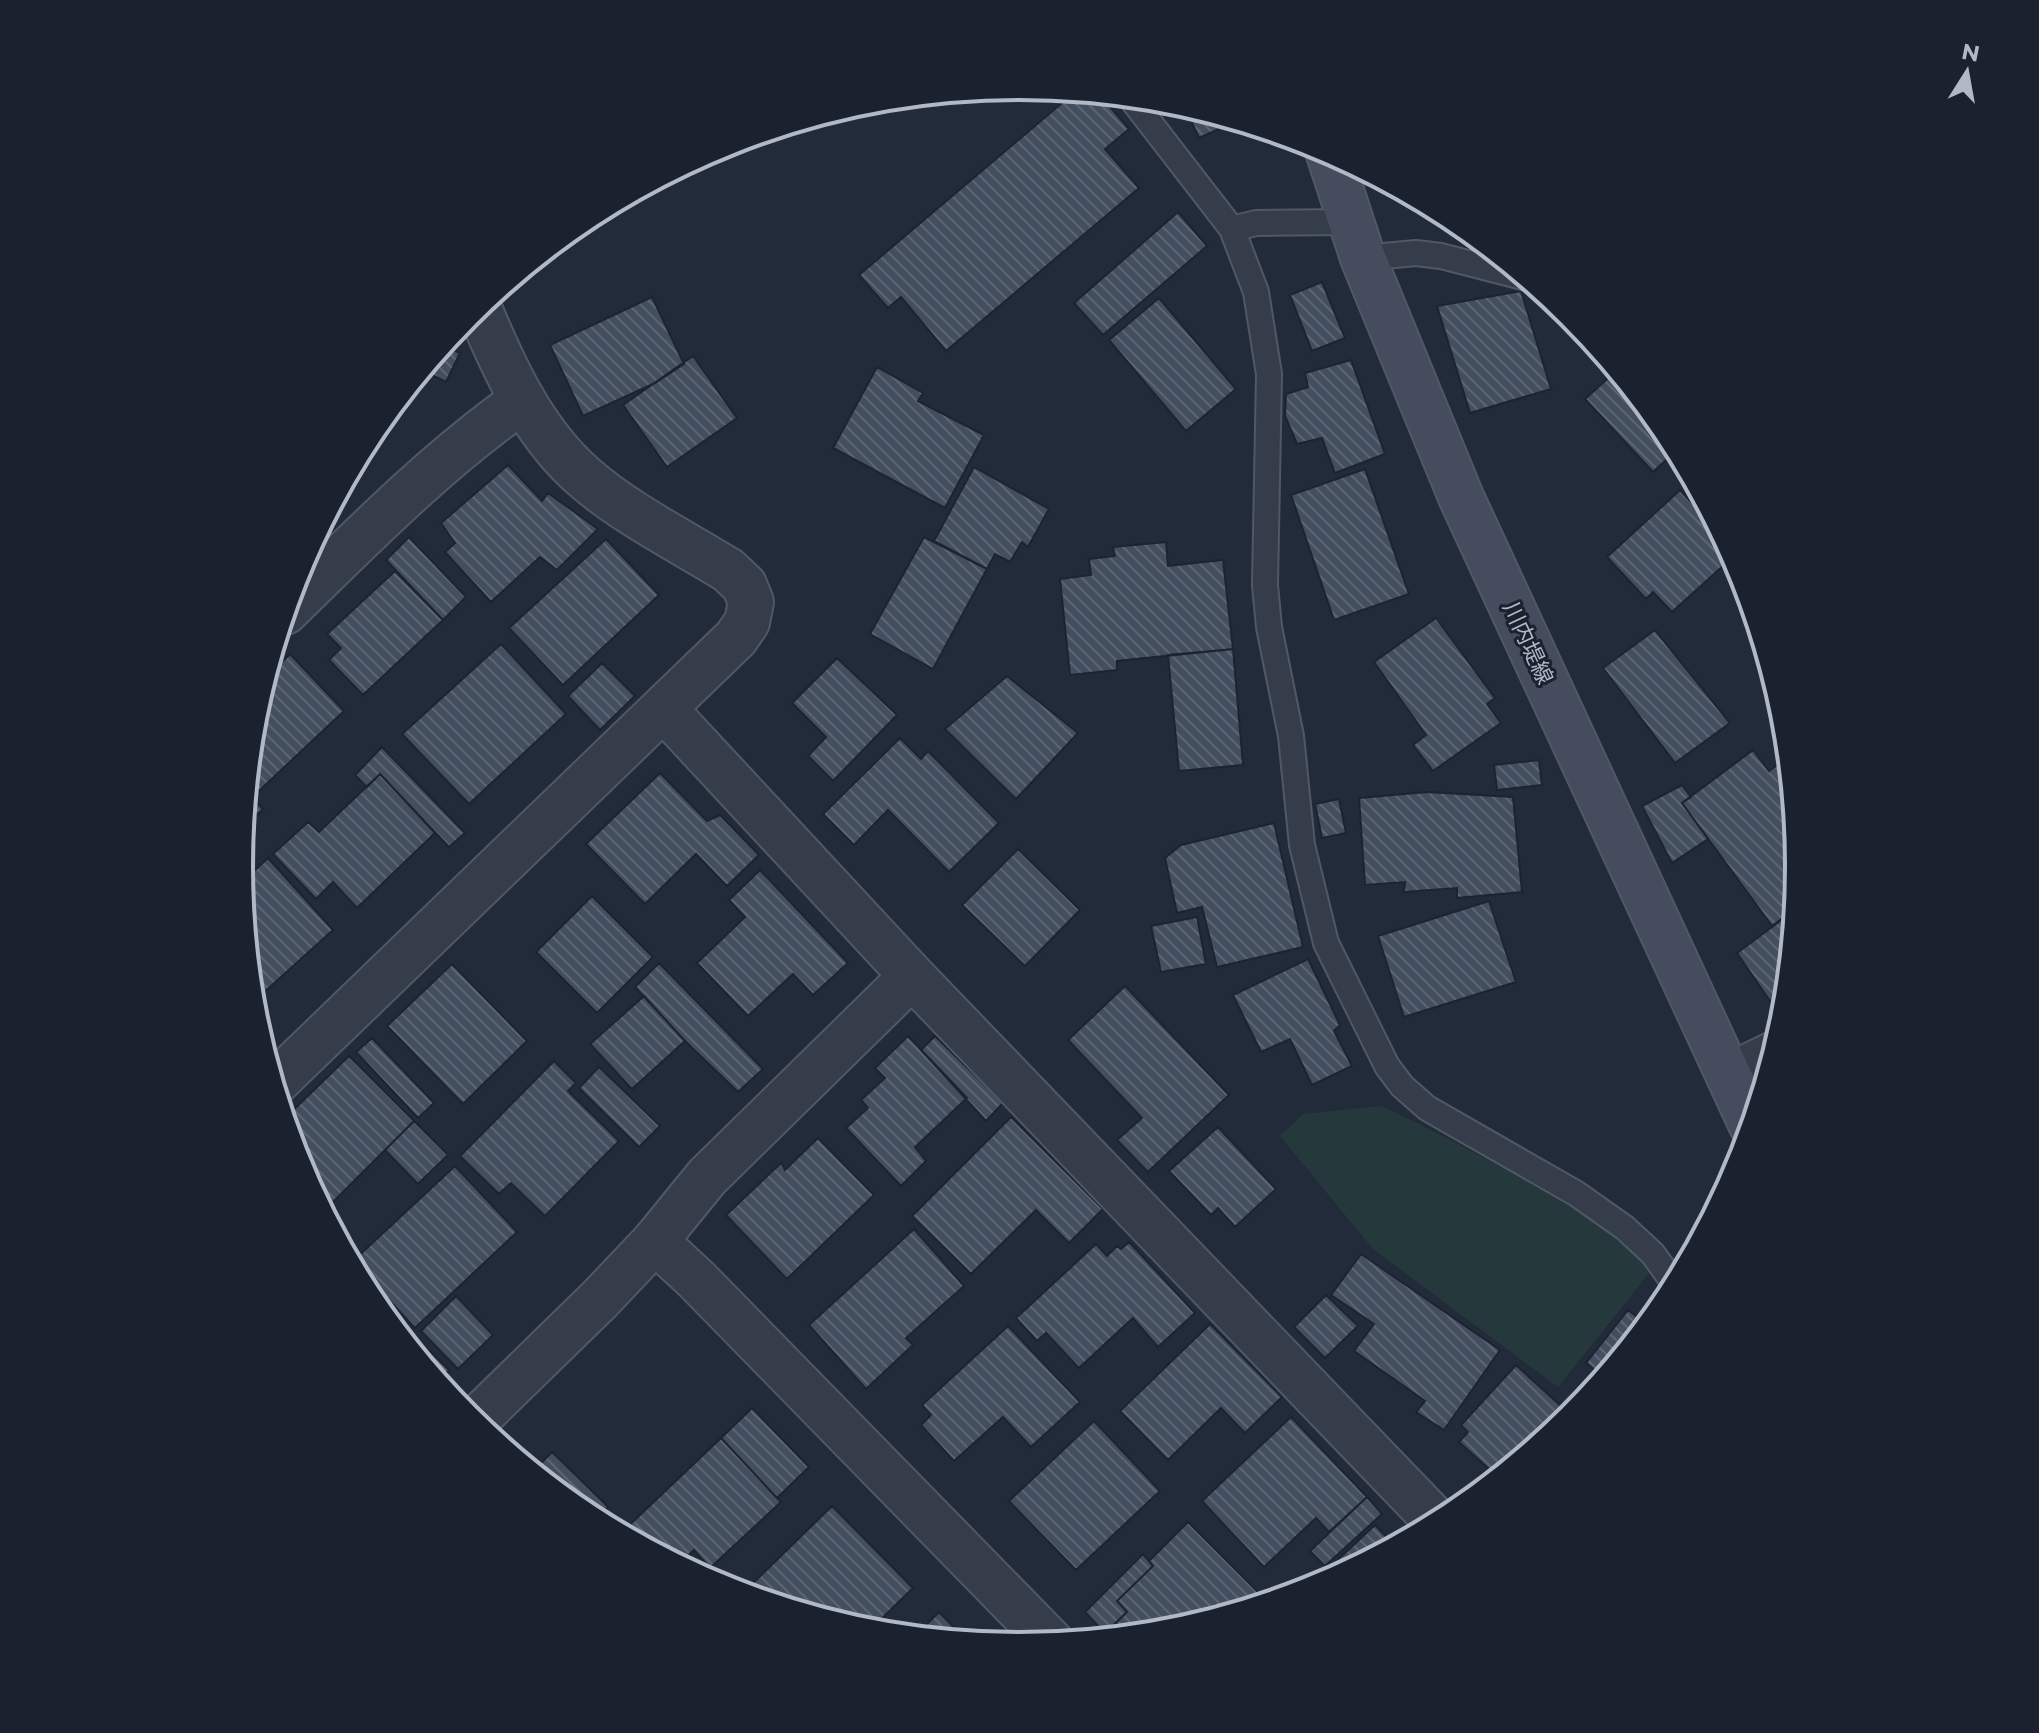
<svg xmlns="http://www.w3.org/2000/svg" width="2039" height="1733" viewBox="0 0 2039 1733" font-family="Montserrat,'Noto Sans JP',sans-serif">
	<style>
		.grass { fill: #25393c }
		.building { fill: url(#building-back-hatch); stroke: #1d2431; stroke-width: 2 }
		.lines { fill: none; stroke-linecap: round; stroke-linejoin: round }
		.service-casing { stroke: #515865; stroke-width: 28 }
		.minor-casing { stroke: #515865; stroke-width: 48 }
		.tertiary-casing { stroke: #515865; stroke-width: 48 }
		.secondary-casing { stroke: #515865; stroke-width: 48 }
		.service { stroke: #363d4a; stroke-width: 24 }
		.minor { stroke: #363d4a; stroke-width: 44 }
		.tertiary { stroke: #363d4a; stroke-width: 44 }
		.secondary { stroke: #444c5d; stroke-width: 44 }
		.labels { text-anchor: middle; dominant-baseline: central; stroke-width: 6; stroke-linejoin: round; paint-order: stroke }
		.street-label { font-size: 22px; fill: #b1b8c6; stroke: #1b222f }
		.rim { fill: none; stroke: #b1b8c6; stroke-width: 4 }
	</style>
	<defs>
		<pattern id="building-back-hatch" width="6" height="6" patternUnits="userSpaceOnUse" patternTransform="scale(2)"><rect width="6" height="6" fill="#434e5e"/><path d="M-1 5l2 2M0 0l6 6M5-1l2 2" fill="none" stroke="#5c6574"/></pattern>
	</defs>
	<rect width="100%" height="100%" fill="#222b39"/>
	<!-- grass -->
	<path class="grass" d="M 1382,1106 C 1433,1130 1482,1156 1531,1184 C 1579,1212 1613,1230 1652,1270 L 1558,1387 L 1373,1249 L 1280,1136 L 1303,1114 Z"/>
	<!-- building -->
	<path class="building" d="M 1075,92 L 1099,94 L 1129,129 L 1105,149 L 1139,188 L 946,351 L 901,297 L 888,308 L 859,275 Z
		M 1184,105 L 1237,121 L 1199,138 Z
		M 1178,212 L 1207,246 L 1103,335 L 1074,303 Z
		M 1322,282 L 1345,338 L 1312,351 L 1290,295 Z
		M 1521,291 L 1551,389 L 1470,413 L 1437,306 Z
		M 652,297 L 684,364 L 655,383 L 583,416 L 550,345 Z
		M 1159,298 L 1236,389 L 1186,431 L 1109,340 Z
		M 443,345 L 460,353 L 446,382 L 422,370 Z
		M 693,356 L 737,418 L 667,467 L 623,405 Z
		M 1351,360 L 1385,454 L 1335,473 L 1322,438 L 1297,444 L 1285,416 L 1286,394 L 1308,387 L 1305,373 Z
		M 877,367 L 923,393 L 918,401 L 984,435 L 945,508 L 833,448 Z
		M 1617,370 L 1669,433 L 1677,450 L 1653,472 L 1585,399 Z
		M 508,465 L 542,501 L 548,493 L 598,529 L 557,570 L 540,557 L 491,602 L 445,552 L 455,543 L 441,523 Z
		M 974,467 L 1049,509 L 1028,547 L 1022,542 L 1010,562 L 995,554 L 987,569 L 934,541 Z
		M 1365,469 L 1409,594 L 1334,620 L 1291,495 Z
		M 1680,490 L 1726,541 L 1734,556 L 1672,612 L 1653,592 L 1646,599 L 1607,557 Z
		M 409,537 L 466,597 L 443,620 L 386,560 Z
		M 924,537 L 987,569 L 933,669 L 870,634 Z
		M 606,539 L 659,595 L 563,685 L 509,628 Z
		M 1166,542 L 1168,566 L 1223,560 L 1233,649 L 1117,661 L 1117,670 L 1070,675 L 1060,579 L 1091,575 L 1089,559 L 1115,556 L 1113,547 Z
		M 395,571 L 443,620 L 363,695 L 329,660 L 341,648 L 327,634 Z
		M 1436,618 L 1495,698 L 1487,704 L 1501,723 L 1433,771 L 1413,745 L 1426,735 L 1374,662 Z
		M 1655,630 L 1730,723 L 1675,763 L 1603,668 Z
		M 501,644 L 566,714 L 469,804 L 402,734 Z
		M 1233,649 L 1243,765 L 1179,771 L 1168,655 Z
		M 290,654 L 344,711 L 259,791 L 248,779 L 254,714 L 265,678 Z
		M 837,658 L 897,715 L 833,781 L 808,756 L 826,737 L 792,703 Z
		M 602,663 L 635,696 L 600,730 L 568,696 Z
		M 1007,676 L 1078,733 L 1016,799 L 945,729 Z
		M 900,738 L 921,759 L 928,751 L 999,823 L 949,872 L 888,810 L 854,845 L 823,814 Z
		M 382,747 L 465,833 L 449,847 L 380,774 L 367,787 L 355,775 Z
		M 1753,750 L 1769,771 L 1779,764 L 1792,781 L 1800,867 L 1796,908 L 1772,926 L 1682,803 Z
		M 1539,760 L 1542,785 L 1497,790 L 1494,765 Z
		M 660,773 L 707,821 L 720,815 L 759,855 L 727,886 L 696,854 L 645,904 L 586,844 Z
		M 380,774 L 435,833 L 357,908 L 333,882 L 316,899 L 273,854 L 308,822 L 319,832 Z
		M 1682,785 L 1691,797 L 1682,803 L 1708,839 L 1672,863 L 1642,806 Z
		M 246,792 L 263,809 L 244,827 L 243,826 Z
		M 1427,792 L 1513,797 L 1522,892 L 1457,898 L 1457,888 L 1404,892 L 1405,882 L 1365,885 L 1359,798 Z
		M 1339,799 L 1346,833 L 1322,838 L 1315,804 Z
		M 1274,823 L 1303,947 L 1217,967 L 1202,907 L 1177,913 L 1165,858 L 1181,845 Z
		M 1018,849 L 1080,910 L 1025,966 L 962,905 Z
		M 268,858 L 333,930 L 260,996 L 253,990 L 251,992 L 241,883 Z
		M 760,870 L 848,963 L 813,995 L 793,974 L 748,1016 L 697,963 L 745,917 L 729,900 Z
		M 592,896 L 653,957 L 597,1013 L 536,952 Z
		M 1489,901 L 1516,982 L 1404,1017 L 1378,936 Z
		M 1796,909 L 1788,992 L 1770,1001 L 1737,953 Z
		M 1197,917 L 1206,964 L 1161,972 L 1151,926 Z
		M 1308,959 L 1340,1025 L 1334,1031 L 1352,1066 L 1312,1085 L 1290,1039 L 1261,1052 L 1233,995 Z
		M 659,963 L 763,1069 L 738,1092 L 685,1041 L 635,987 Z
		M 452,964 L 527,1041 L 463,1104 L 387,1026 Z
		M 1125,986 L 1229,1095 L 1148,1172 L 1117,1140 L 1142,1118 L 1068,1040 Z
		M 644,996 L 685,1041 L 632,1089 L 590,1044 Z
		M 908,1036 L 967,1098 L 915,1147 L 926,1161 L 901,1186 L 846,1128 L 868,1108 L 861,1100 L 885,1078 L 875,1068 Z
		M 935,1036 L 1003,1103 L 986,1121 L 921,1050 Z
		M 372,1038 L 434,1103 L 418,1118 L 356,1052 Z
		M 349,1056 L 414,1121 L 326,1209 L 317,1200 L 298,1165 L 284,1119 Z
		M 554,1061 L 576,1083 L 568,1091 L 619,1141 L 545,1216 L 511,1183 L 499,1194 L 460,1156 Z
		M 599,1067 L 660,1126 L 639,1147 L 579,1088 Z
		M 1011,1117 L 1103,1209 L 1069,1243 L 1036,1210 L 971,1274 L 912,1216 Z
		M 414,1121 L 448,1155 L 418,1184 L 385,1150 Z
		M 1218,1127 L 1276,1189 L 1235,1227 L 1218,1208 L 1211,1215 L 1169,1171 Z
		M 818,1138 L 874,1195 L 787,1279 L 726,1215 L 781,1163 L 785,1170 Z
		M 455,1166 L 517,1232 L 415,1328 L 353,1261 Z
		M 914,1229 L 964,1286 L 906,1338 L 913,1345 L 866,1389 L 809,1325 Z
		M 1129,1242 L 1195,1313 L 1158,1347 L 1133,1318 L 1079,1368 L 1046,1333 L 1037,1341 L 1016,1318 L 1096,1244 L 1107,1256 L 1117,1246 L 1121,1249 Z
		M 1361,1254 L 1500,1350 L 1444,1430 L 1416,1412 L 1425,1401 L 1354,1351 L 1374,1324 L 1331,1295 Z
		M 1326,1295 L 1358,1326 L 1325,1358 L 1294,1327 Z
		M 456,1296 L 493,1335 L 458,1369 L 421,1331 Z
		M 1628,1310 L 1648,1325 L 1605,1378 L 1586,1363 Z
		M 1210,1324 L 1282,1397 L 1245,1433 L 1221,1408 L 1168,1460 L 1120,1411 Z
		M 1008,1326 L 1080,1402 L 1031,1447 L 1003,1417 L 954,1461 L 921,1425 L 931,1415 L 922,1405 Z
		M 415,1337 L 449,1370 L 438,1382 L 407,1345 Z
		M 1516,1365 L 1573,1417 L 1499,1478 L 1459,1442 L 1468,1432 L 1461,1425 Z
		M 752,1408 L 809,1467 L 777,1498 L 721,1438 Z
		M 1291,1417 L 1367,1497 L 1329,1532 L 1316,1518 L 1264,1567 L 1202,1501 Z
		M 1094,1421 L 1160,1491 L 1076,1570 L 1009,1501 Z
		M 721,1438 L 781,1502 L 710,1568 L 694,1550 L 678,1565 L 620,1534 Z
		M 552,1452 L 608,1507 L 595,1520 L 532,1472 Z
		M 1367,1497 L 1382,1514 L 1325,1566 L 1310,1551 Z
		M 832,1506 L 913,1588 L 868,1632 L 753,1597 L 746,1590 Z
		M 1188,1522 L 1267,1601 L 1225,1616 L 1215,1605 L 1194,1625 L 1171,1632 L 1129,1636 L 1116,1623 L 1127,1612 L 1117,1601 L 1153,1566 L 1149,1561 Z
		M 1375,1525 L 1395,1546 L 1318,1588 L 1303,1592 Z
		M 1143,1554 L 1153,1566 L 1117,1601 L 1127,1612 L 1105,1633 L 1085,1612 Z
		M 939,1612 L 968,1642 L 902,1635 L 916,1622 L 922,1629 Z"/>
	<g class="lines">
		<defs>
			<path id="service" d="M 1130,97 L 1232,229 L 1256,292 L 1269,374 L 1265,585 L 1269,627 L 1291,736 L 1302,845 L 1326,943 L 1387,1066 L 1402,1086 L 1427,1108 L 1577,1194 L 1625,1228 L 1653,1254 L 1676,1286
				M 1232,229 L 1256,223 L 1351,222
				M 1363,258 L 1416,253 L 1441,256 L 1526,278"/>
			<path id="minor" d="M 285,612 C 361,538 436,461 523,400
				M 664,709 L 912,976 L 1438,1523
				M 274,1084 L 736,638 L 747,622 L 751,602 L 744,585 L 728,570 C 681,541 625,513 584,477 C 533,433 503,366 478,306
				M 473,1423 L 599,1300 L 655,1241 L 707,1177 L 912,976"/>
			<path id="tertiary" d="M 1729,1076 L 1774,1054
				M 655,1241 L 697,1280 L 1053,1644"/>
			<path id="secondary" d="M 1328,151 L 1363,258 L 1461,497 L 1752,1126"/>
		</defs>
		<!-- service casing -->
		<use href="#service" class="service-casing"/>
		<!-- minor casing -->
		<use href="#minor" class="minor-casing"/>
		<!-- tertiary casing -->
		<use href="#tertiary" class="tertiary-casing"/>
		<!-- secondary casing -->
		<use href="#secondary" class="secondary-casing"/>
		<!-- service -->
		<use href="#service" class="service"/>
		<!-- minor -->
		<use href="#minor" class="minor"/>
		<!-- tertiary -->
		<use href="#tertiary" class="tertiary"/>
		<!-- secondary -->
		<use href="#secondary" class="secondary"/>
	</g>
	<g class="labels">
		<!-- street labels -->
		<g class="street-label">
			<text transform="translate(1528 643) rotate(65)">川内堤線</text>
		</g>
	</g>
	<!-- crop -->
	<path d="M0 0H2039V1733H0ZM253 866a766 766 0 1 1 1532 0a766 766 0 1 1-1532 0Z" fill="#1b222f" fill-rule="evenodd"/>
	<path class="rim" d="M253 866a766 766 0 1 1 1532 0a766 766 0 1 1-1532 0Z"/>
	<!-- north arrow -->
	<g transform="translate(1967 72) rotate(11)" stroke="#1b222f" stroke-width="6" paint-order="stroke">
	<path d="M0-6L14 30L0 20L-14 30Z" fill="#b1b8c6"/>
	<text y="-12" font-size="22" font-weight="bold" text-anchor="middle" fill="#b1b8c6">N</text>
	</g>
</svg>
